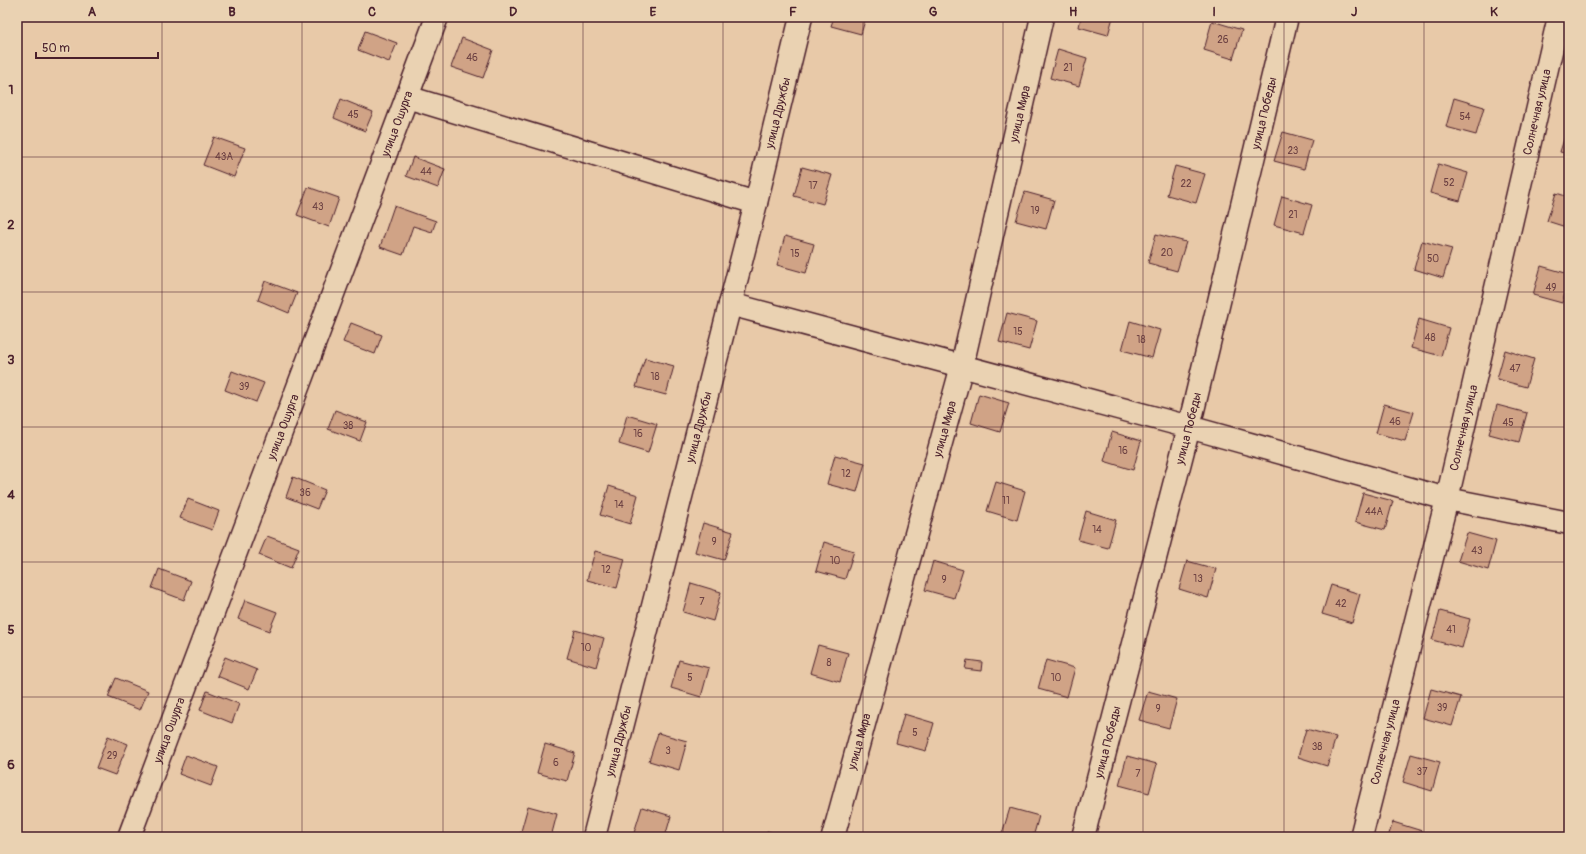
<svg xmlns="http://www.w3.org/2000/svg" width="1586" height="854" viewBox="0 0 1586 854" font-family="Pangolin,sans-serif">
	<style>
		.building { fill: #d0a386; stroke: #4a1f2b }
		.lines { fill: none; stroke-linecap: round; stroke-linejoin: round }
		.minor-casing { stroke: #4a1f2b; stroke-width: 25 }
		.minor { stroke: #ead2b2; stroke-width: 22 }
		.grid { fill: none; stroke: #4a1f2b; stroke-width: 1; stroke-opacity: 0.55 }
		.labels { text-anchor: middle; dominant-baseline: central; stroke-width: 4; stroke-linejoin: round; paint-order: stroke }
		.number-label { font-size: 10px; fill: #6c4042 }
		.street-label { font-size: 12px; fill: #4a1f2b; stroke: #ead2b2 }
		.neatline { fill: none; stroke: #4a1f2b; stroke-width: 1.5 }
		.grid-label { font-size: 13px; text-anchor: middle; font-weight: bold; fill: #4a1f2b }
	</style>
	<rect width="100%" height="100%" fill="#e8c9a8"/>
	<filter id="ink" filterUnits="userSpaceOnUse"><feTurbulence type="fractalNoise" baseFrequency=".025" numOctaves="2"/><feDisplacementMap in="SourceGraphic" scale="8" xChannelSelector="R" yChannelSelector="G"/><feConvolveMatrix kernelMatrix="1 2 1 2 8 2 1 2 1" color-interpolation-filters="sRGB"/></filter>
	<g filter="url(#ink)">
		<!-- building -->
		<path class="building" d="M 17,17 L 21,17 L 17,27 Z
			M 834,17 L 866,17 L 861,34 L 831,26 Z
			M 1081,17 L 1113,17 L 1108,35 L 1079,27 Z
			M 1212,21 L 1242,30 L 1233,59 L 1204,50 Z
			M 365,31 L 397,43 L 389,62 L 358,50 Z
			M 462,38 L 493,50 L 483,78 L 451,67 Z
			M 1058,49 L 1087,58 L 1079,86 L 1050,78 Z
			M 1454,98 L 1484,107 L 1476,135 L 1446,127 Z
			M 341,99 L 373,112 L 365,131 L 334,118 Z
			M 1569,123 L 1569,154 L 1560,152 Z
			M 1283,132 L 1312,140 L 1304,169 L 1274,161 Z
			M 214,137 L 245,148 L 234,177 L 203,165 Z
			M 413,157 L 445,169 L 438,188 L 406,176 Z
			M 1438,164 L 1468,173 L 1460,201 L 1430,193 Z
			M 1175,166 L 1205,174 L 1196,203 L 1167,195 Z
			M 802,167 L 832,175 L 823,204 L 794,196 Z
			M 308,187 L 339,198 L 329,227 L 297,215 Z
			M 1025,192 L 1054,200 L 1046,229 L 1016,221 Z
			M 1556,193 L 1569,197 L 1569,228 L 1547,221 Z
			M 1282,196 L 1312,205 L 1304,233 L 1274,225 Z
			M 394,206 L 436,221 L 432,232 L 413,226 L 403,255 L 380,247 Z
			M 1156,234 L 1186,242 L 1177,271 L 1148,263 Z
			M 785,236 L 814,244 L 806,273 L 777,265 Z
			M 1422,241 L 1452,249 L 1443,278 L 1414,269 Z
			M 1541,266 L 1569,274 L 1569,281 L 1562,303 L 1533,295 Z
			M 265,281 L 297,293 L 289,313 L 258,300 Z
			M 1007,313 L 1037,321 L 1029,350 L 999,342 Z
			M 1419,319 L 1449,328 L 1441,356 L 1411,348 Z
			M 1130,321 L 1160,330 L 1152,358 L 1122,350 Z
			M 351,323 L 382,335 L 375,354 L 343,342 Z
			M 1505,350 L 1534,359 L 1526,387 L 1497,379 Z
			M 645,358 L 674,366 L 666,395 L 636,387 Z
			M 232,371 L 264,383 L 256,402 L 225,390 Z
			M 979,394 L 1009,403 L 1000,432 L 971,423 Z
			M 1384,404 L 1414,412 L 1405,441 L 1376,433 Z
			M 1497,405 L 1527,413 L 1519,442 L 1489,434 Z
			M 335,410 L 367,422 L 360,441 L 328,429 Z
			M 627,415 L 657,424 L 648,453 L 619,444 Z
			M 1112,432 L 1141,441 L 1133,470 L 1104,461 Z
			M 835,455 L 865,463 L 857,492 L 827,484 Z
			M 293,477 L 325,490 L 317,509 L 286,497 Z
			M 996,482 L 1025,491 L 1017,520 L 987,511 Z
			M 609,486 L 638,495 L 630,524 L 600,515 Z
			M 1363,493 L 1393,501 L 1385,530 L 1355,522 Z
			M 188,499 L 219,511 L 212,530 L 180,518 Z
			M 1086,511 L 1116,520 L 1108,548 L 1078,540 Z
			M 703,523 L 733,532 L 724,560 L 695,552 Z
			M 1467,533 L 1496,541 L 1488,570 L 1458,561 Z
			M 267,536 L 299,548 L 291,568 L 259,555 Z
			M 824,542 L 854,551 L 845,579 L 816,571 Z
			M 595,551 L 625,559 L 617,588 L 587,580 Z
			M 933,561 L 963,570 L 954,598 L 925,590 Z
			M 1187,561 L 1216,569 L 1208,598 L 1179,589 Z
			M 159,569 L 191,581 L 184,600 L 152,588 Z
			M 691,583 L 721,592 L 713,621 L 683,612 Z
			M 1331,585 L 1360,594 L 1352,623 L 1322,614 Z
			M 245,600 L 277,612 L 269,631 L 238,619 Z
			M 1440,611 L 1470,619 L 1462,648 L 1432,640 Z
			M 575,630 L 604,638 L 596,667 L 567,658 Z
			M 818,645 L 848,653 L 840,682 L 810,673 Z
			M 225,657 L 257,670 L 249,689 L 217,676 Z
			M 679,660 L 709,668 L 701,697 L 671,688 Z
			M 967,660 L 982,662 L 981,671 L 965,669 Z
			M 1046,660 L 1075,668 L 1067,697 L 1038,689 Z
			M 116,678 L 148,691 L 140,710 L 108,697 Z
			M 1431,689 L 1461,697 L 1452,726 L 1423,718 Z
			M 207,691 L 239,704 L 232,723 L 200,710 Z
			M 1148,691 L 1177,699 L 1169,728 L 1139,720 Z
			M 904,714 L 934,723 L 926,751 L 896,743 Z
			M 1306,729 L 1336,737 L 1327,766 L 1298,757 Z
			M 658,733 L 687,741 L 679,770 L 649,761 Z
			M 108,736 L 128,744 L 115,775 L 96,768 Z
			M 545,744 L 575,753 L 567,781 L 537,773 Z
			M 1411,754 L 1440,762 L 1432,791 L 1403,782 Z
			M 186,755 L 218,767 L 211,786 L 179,774 Z
			M 1127,756 L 1157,764 L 1149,793 L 1119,785 Z
			M 528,806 L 557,814 L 551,837 L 529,837 L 520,835 Z
			M 642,807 L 671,816 L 665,837 L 633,836 Z
			M 1010,808 L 1039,816 L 1033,837 L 1001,837 Z
			M 1393,822 L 1422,831 L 1421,837 L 1388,837 Z
			M 767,831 L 787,837 L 766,837 Z
			M 1288,834 L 1299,837 L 1287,837 Z"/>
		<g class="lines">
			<defs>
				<g id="minor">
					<path d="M 407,97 L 756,203"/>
					<path d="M 730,304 L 1189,427 L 1447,499 L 1569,523"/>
					<path id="s1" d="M 129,837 L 437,17"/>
					<path id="s2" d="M 594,837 L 756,203 L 801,17"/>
					<path id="s3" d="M 833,837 L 962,366 L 1042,17"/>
					<path id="s4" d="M 1083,837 L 1189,427 L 1287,17"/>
					<path id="s5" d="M 1361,837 L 1447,499 L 1559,17"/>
				</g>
			</defs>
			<!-- minor casing -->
			<use href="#minor" class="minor-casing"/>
			<!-- minor -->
			<use href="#minor" class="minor"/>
		</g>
	</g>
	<!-- grid -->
	<path class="grid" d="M 162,17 L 162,837M 302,17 L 302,837M 443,17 L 443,837M 583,17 L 583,837M 723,17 L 723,837M 863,17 L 863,837M 1003,17 L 1003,837M 1143,17 L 1143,837M 1284,17 L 1284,837M 1424,17 L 1424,837M 17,157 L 1569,157M 17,292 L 1569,292M 17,427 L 1569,427M 17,562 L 1569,562M 17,697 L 1569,697"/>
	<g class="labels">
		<!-- number labels -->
		<g class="number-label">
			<text x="1223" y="40">26</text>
			<text x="472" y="58">46</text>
			<text x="1068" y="68">21</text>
			<text x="353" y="115">45</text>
			<text x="1465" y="117">54</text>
			<text x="1293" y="151">23</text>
			<text x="224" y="157">43А</text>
			<text x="426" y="172">44</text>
			<text x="1449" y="183">52</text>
			<text x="1186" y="184">22</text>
			<text x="813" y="186">17</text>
			<text x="318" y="207">43</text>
			<text x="1035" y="211">19</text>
			<text x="1293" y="215">21</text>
			<text x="1167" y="253">20</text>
			<text x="795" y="254">15</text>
			<text x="1433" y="259">50</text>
			<text x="1551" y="288">49</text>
			<text x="1018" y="332">15</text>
			<text x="1430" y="338">48</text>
			<text x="1141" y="340">18</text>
			<text x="1515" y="369">47</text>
			<text x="655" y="377">18</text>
			<text x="244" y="387">39</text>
			<text x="1395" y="422">46</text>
			<text x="1508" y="423">45</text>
			<text x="348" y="426">38</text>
			<text x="638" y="434">16</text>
			<text x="1123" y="451">16</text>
			<text x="846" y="474">12</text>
			<text x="305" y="493">36</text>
			<text x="1006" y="501">11</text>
			<text x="619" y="505">14</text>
			<text x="1374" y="512">44А</text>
			<text x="1097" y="530">14</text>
			<text x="714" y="542">9</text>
			<text x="1477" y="551">43</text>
			<text x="835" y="561">10</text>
			<text x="606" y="570">12</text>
			<text x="1198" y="579">13</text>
			<text x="944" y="580">9</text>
			<text x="702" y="602">7</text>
			<text x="1341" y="604">42</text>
			<text x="1451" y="630">41</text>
			<text x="586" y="648">10</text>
			<text x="829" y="663">8</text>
			<text x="690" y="678">5</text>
			<text x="1056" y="678">10</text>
			<text x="1442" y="708">39</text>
			<text x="1158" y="709">9</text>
			<text x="915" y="733">5</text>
			<text x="1317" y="747">38</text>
			<text x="668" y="751">3</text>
			<text x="112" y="756">29</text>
			<text x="556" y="763">6</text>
			<text x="1422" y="772">37</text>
			<text x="1138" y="774">7</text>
		</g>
		<!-- street labels -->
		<g class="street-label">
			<text stroke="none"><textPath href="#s5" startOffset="746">Солнечная улица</textPath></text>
			<text stroke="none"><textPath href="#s2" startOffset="747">улица Дружбы</textPath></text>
			<text stroke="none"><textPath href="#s4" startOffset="746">улица Победы</textPath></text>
			<text stroke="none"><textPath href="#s3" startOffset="747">улица Мира</textPath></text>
			<text stroke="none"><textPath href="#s1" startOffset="762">улица Ошурга</textPath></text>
			<text stroke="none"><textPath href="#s1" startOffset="438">улица Ошурга</textPath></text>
			<text stroke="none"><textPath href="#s2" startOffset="423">улица Дружбы</textPath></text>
			<text stroke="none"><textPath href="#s4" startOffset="422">улица Победы</textPath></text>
			<text stroke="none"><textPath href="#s5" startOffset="422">Солнечная улица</textPath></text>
			<text stroke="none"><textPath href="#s3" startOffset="423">улица Мира</textPath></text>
			<text stroke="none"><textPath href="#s1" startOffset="114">улица Ошурга</textPath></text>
			<text stroke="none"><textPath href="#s2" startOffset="99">улица Дружбы</textPath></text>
			<text stroke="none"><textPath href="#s3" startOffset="99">улица Мира</textPath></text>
			<text stroke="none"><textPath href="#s4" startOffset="98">улица Победы</textPath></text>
			<text stroke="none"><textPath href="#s5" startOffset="98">Солнечная улица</textPath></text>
		</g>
	</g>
	<!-- margin -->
	<rect width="1586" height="854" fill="none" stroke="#ead2b2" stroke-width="44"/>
	<!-- scale -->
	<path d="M36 52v6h122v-6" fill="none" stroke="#4a1f2b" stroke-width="2"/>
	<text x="42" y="52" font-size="12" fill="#4a1f2b" stroke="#ead2b2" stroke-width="3" paint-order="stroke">50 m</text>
	<rect x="22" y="22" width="1542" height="810" class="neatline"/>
	<g class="grid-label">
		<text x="92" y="16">A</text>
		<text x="232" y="16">B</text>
		<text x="372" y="16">C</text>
		<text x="513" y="16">D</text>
		<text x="653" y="16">E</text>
		<text x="793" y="16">F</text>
		<text x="933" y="16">G</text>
		<text x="1073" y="16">H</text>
		<text x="1214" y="16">I</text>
		<text x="1354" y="16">J</text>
		<text x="1494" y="16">K</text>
		<text x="11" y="94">1</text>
		<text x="11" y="229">2</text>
		<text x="11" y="364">3</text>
		<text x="11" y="499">4</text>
		<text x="11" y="634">5</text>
		<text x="11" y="769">6</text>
	</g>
</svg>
